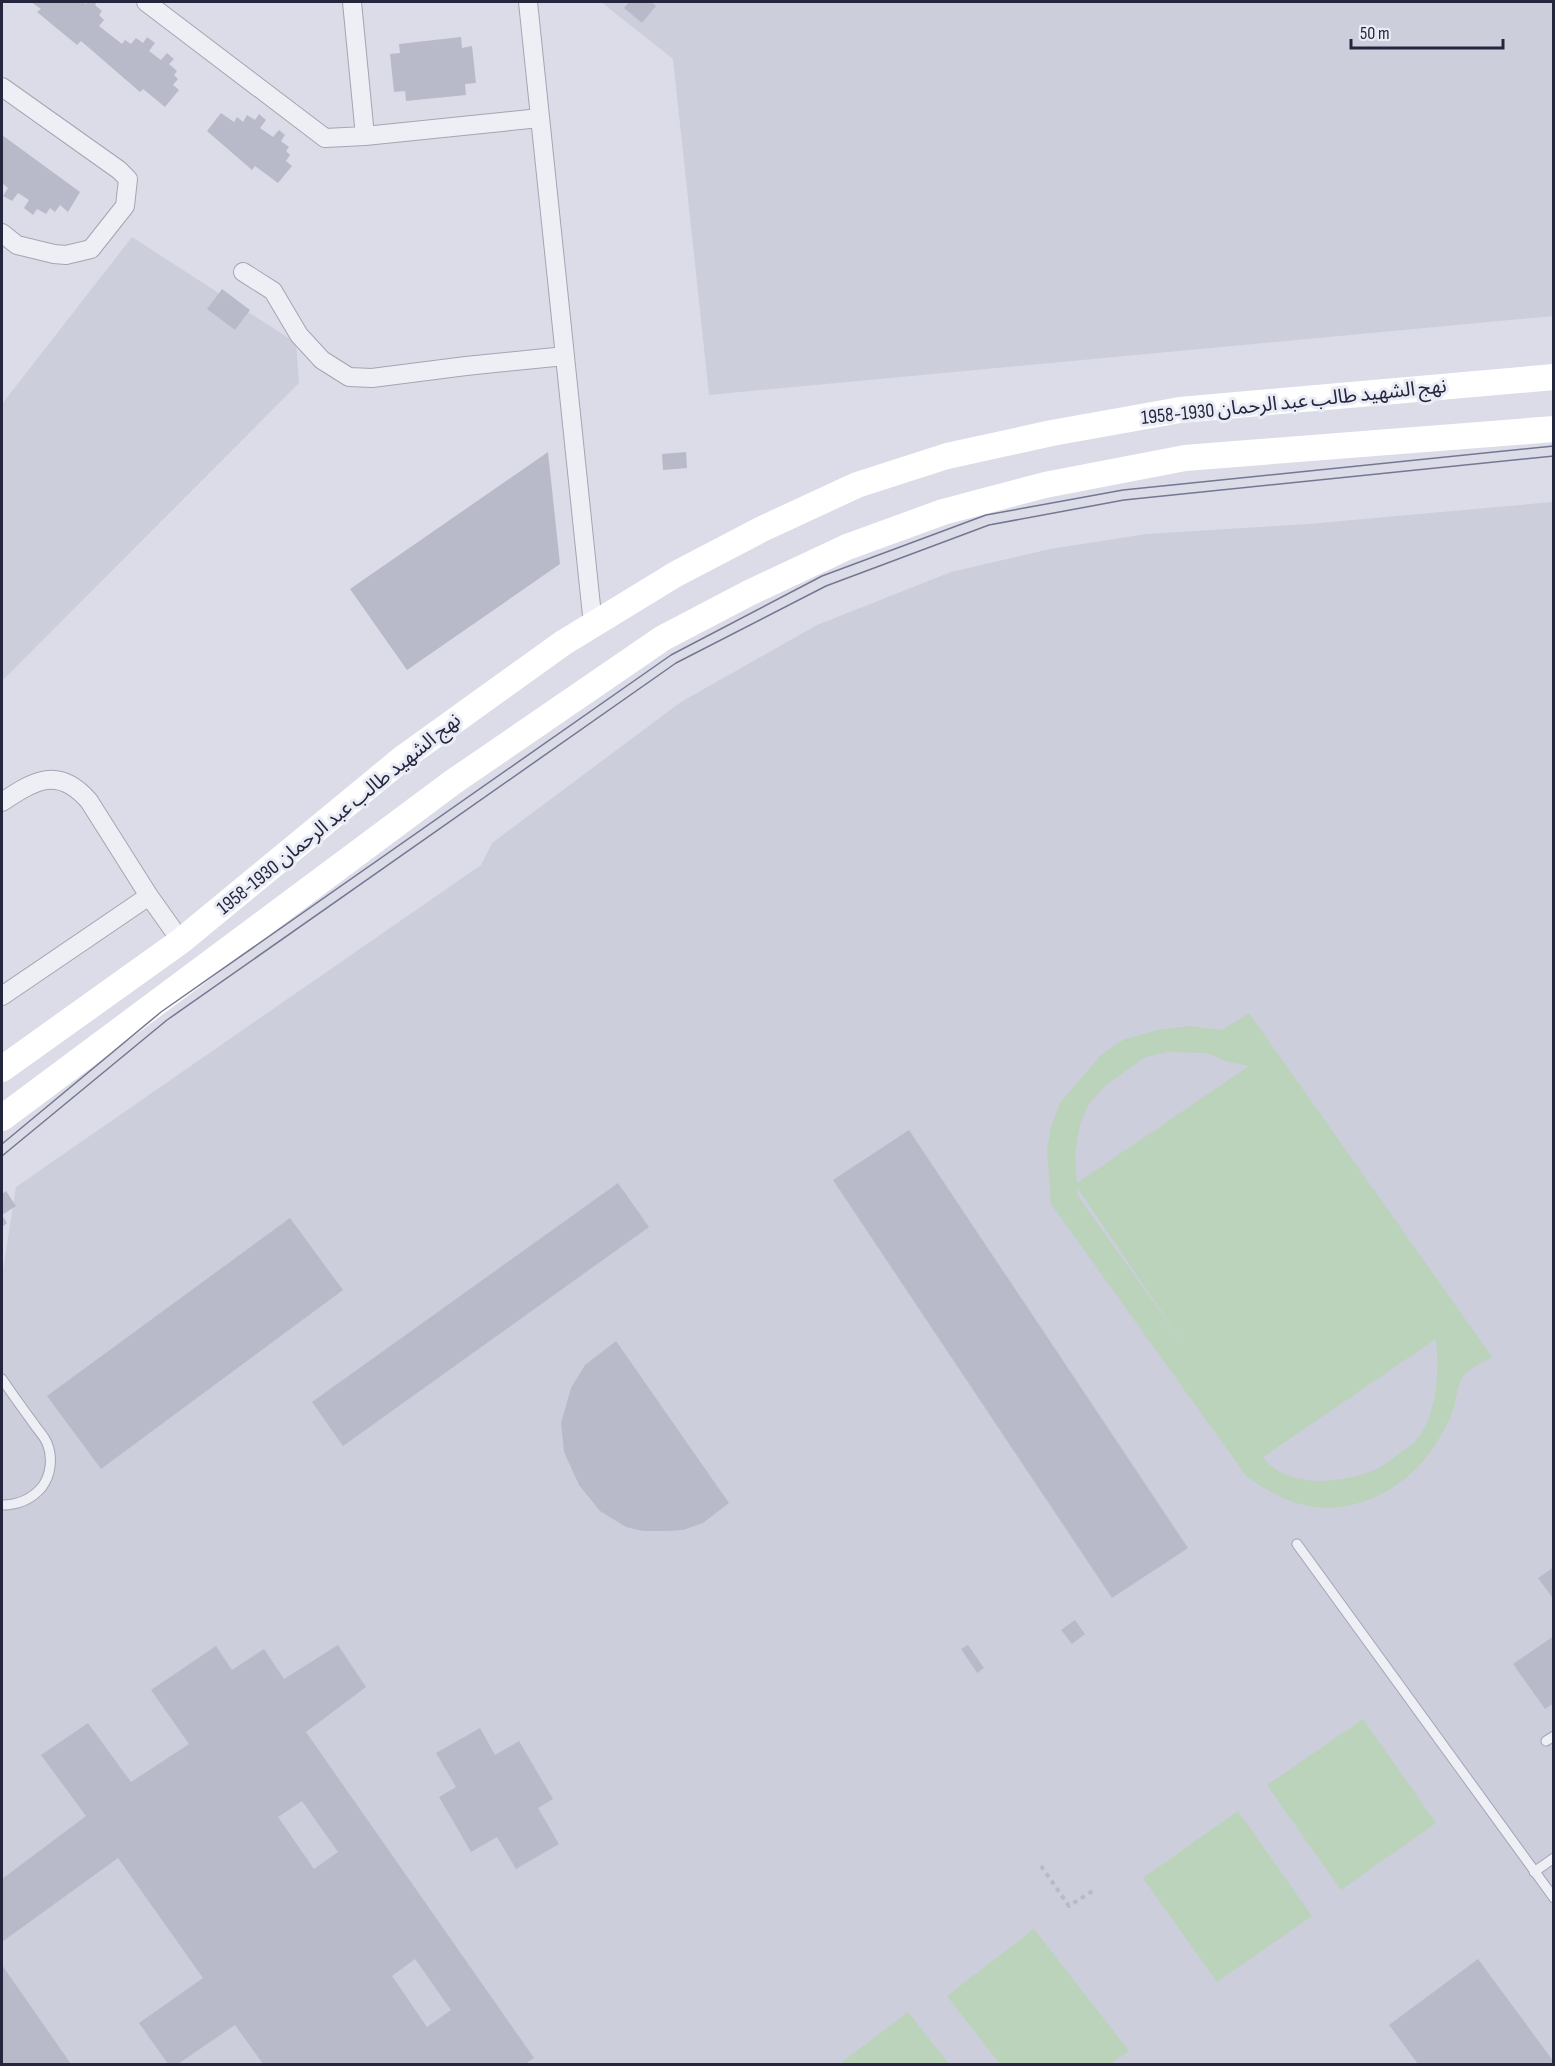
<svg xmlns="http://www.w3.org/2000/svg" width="1555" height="2066" viewBox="0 0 1555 2066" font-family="'Sofia Sans Condensed','Noto Sans Arabic',sans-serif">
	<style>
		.built { fill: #cccedc }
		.green { fill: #bbd2bb; fill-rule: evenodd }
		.building { fill: #b8baca; fill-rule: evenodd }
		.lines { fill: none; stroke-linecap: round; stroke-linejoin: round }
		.lane-casing { stroke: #a4a5b4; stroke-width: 11 }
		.street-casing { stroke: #a4a5b4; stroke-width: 20 }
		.path { stroke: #b9bac5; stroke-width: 4; stroke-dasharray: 4.5 4.5; stroke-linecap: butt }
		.lane { stroke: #eeeef5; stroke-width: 9 }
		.street { stroke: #eeeef5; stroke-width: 18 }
		.secondary { stroke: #fff; stroke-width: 26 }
		.tram { stroke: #737792; stroke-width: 1.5 }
		.labels { text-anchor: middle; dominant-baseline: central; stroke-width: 6; stroke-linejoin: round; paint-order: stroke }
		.street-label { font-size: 20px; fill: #24263e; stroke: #eaecf5 }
	</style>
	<rect width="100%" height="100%" fill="#dbdce7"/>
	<!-- built -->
	<path class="built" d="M 601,2 L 1553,2 L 1553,316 L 709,395 L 673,59 Z
		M 132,237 L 296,343 L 299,383 L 2,681 L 2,404 Z
		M 1553,502 L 1553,2064 L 2,2064 L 2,1276 L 16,1187 L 481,865 L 492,843 L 681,702 L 817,625 L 951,572 L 1050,549 L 1146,534 L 1308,524 Z"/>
	<!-- green -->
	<path class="green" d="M 1249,1013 L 1492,1357 C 1484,1362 1472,1367 1465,1374 C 1456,1384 1457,1401 1452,1413 C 1448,1423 1442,1433 1437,1442 C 1408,1489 1351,1520 1296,1503 C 1278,1497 1262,1487 1247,1477 L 1051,1204 L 1047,1149 L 1051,1127 L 1060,1103 L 1101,1055 L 1123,1040 L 1157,1030 L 1190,1026 L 1222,1030 ZM 1168,1052 L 1206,1053 L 1228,1062 L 1249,1066 L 1077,1183 L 1075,1154 L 1080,1125 L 1088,1105 L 1104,1087 L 1145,1057 ZM 1077,1189 L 1078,1189 L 1190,1353 L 1078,1196 ZM 1436,1339 C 1439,1372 1438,1413 1416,1441 C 1412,1445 1406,1449 1401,1452 C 1393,1458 1384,1466 1374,1470 C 1343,1484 1286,1489 1263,1457 Z
		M 1363,1719 L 1436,1823 L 1341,1890 L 1267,1785 Z
		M 1238,1811 L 1312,1916 L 1217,1982 L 1143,1878 Z
		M 1034,1929 L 1129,2051 L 1111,2064 L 1000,2064 L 947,1996 Z
		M 908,2012 L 949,2064 L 840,2064 Z"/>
	<!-- building -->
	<path class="building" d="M 31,2 L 83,2 L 86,4 L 87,2 L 97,2 L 95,5 L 102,11 L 99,15 L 104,20 L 99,26 L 122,44 L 125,40 L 131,44 L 136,38 L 143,43 L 147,37 L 155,43 L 149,51 L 161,60 L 167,53 L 174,59 L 169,64 L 177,71 L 174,75 L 178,79 L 173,85 L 179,90 L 165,107 L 143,89 L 140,92 L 81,41 L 77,45 L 37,12 L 41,9 Z
		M 629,2 L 651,2 L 656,6 L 642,23 L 624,8 Z
		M 461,37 L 462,48 L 472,46 L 476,83 L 465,84 L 466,95 L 406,101 L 405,91 L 394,92 L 390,54 L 400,53 L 399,44 Z
		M 221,113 L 234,122 L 237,117 L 243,122 L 247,115 L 255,120 L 259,114 L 266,120 L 260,128 L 273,137 L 279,130 L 285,135 L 281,141 L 289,147 L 286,151 L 290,155 L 286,161 L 292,166 L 278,183 L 255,166 L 252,170 L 207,131 Z
		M 2,135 L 80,192 L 68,212 L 60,205 L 55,212 L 50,208 L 46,214 L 37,209 L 33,215 L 24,208 L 29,200 L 18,193 L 12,201 L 3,196 L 8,188 L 2,183 Z
		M 222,289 L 250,310 L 235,330 L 207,309 Z
		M 548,452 L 560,564 L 407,670 L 350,589 Z
		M 686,452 L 687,468 L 663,470 L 662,454 Z
		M 909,1130 L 1188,1548 L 1112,1598 L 833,1180 Z
		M 618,1183 L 649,1227 L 343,1446 L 312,1402 Z
		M 6,1191 L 16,1206 L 2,1215 L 7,1223 L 2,1227 L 2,1194 Z
		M 290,1218 L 343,1290 L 101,1469 L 47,1396 Z
		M 616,1341 L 729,1503 L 703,1523 L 683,1530 L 668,1531 L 643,1531 L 626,1527 L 600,1511 L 579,1485 L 564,1452 L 561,1423 L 571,1388 L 585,1365 Z
		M 1554,1567 L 1554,1600 L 1538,1578 Z
		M 1075,1620 L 1085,1634 L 1072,1644 L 1061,1630 Z
		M 1554,1636 L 1554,1703 L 1545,1709 L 1513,1664 Z
		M 338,1645 L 366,1687 L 306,1732 L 534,2058 L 525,2064 L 263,2064 L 235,2025 L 178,2064 L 168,2064 L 139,2023 L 203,1978 L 118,1858 L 2,1942 L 2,1879 L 86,1816 L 41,1755 L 88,1723 L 131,1782 L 189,1744 L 151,1690 L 216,1646 L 232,1670 L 264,1649 L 284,1679 ZM 302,1801 L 338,1852 L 314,1869 L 278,1817 ZM 415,1959 L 451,2010 L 427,2027 L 392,1976 Z
		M 968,1645 L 984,1668 L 977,1673 L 961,1649 Z
		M 480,1728 L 495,1755 L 519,1741 L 553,1799 L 538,1808 L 559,1844 L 516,1869 L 497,1837 L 471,1852 L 439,1797 L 456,1787 L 436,1753 Z
		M 1478,1959 L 1554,2062 L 1554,2064 L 1418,2064 L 1389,2025 Z
		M 2,1965 L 71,2064 L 2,2064 Z"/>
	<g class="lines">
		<defs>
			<path id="lane" d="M 2,1379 C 12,1394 23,1409 34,1424 C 38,1430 44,1436 47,1443 C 53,1457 51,1475 42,1487 C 31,1500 18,1505 2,1505
				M 1297,1544 L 1554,1898
				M 1546,1741 L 1554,1736
				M 1534,1872 L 1554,1858"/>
			<path id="street" d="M 146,2 L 325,138 L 365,136
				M 352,2 L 365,136 L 540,118
				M 528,2 L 593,625
				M 2,87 L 119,170 L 128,179 L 125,206 L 91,249 L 66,255 L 54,254 L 17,245 L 2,233
				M 243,272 L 273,291 L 299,335 L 322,360 L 349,377 L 372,378 L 466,366 L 565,356
				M 2,802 C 34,781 58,765 89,801 L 149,896 L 181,941
				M 2,996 L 149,896"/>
		</defs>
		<!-- lane casing -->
		<use href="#lane" class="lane-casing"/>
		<!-- street casing -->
		<use href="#street" class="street-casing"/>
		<!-- path -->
		<path class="path" d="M 1041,1866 L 1069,1906 L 1094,1890"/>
		<!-- lane -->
		<use href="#lane" class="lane"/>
		<!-- street -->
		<use href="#street" class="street"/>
		<!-- secondary -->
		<path class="secondary" d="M 2,1069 L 181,941 L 403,758 L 563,643 L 676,574 L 762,529 L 857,485 L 947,456 L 1052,433 L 1180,410 L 1554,377
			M 2,1118 L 453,782 L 663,638 L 749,593 L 847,547 L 943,512 L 1045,485 L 1185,458 L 1554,429"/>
		<!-- tram -->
		<path class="tram" d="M 2,1144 L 161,1012 L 671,655 L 822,576 L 986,515 L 1123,490 L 1554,446
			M 2,1156 L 167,1020 L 676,663 L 826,586 L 989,525 L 1124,500 L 1554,456"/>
	</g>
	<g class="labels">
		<!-- street labels -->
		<g class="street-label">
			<text transform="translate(1294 402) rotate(-6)">نهج الشهيد طالب عبد الرحمان 1930-1958</text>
			<text transform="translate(339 814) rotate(-39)">نهج الشهيد طالب عبد الرحمان 1930-1958</text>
		</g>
	</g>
	<!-- border -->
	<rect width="1555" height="2066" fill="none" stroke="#24263e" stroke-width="6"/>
	<!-- scale -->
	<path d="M1351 39v9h152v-9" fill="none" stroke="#24263e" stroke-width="3"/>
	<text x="1360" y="39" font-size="18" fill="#24263e" stroke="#eaecf5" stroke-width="4.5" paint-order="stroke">50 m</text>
</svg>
